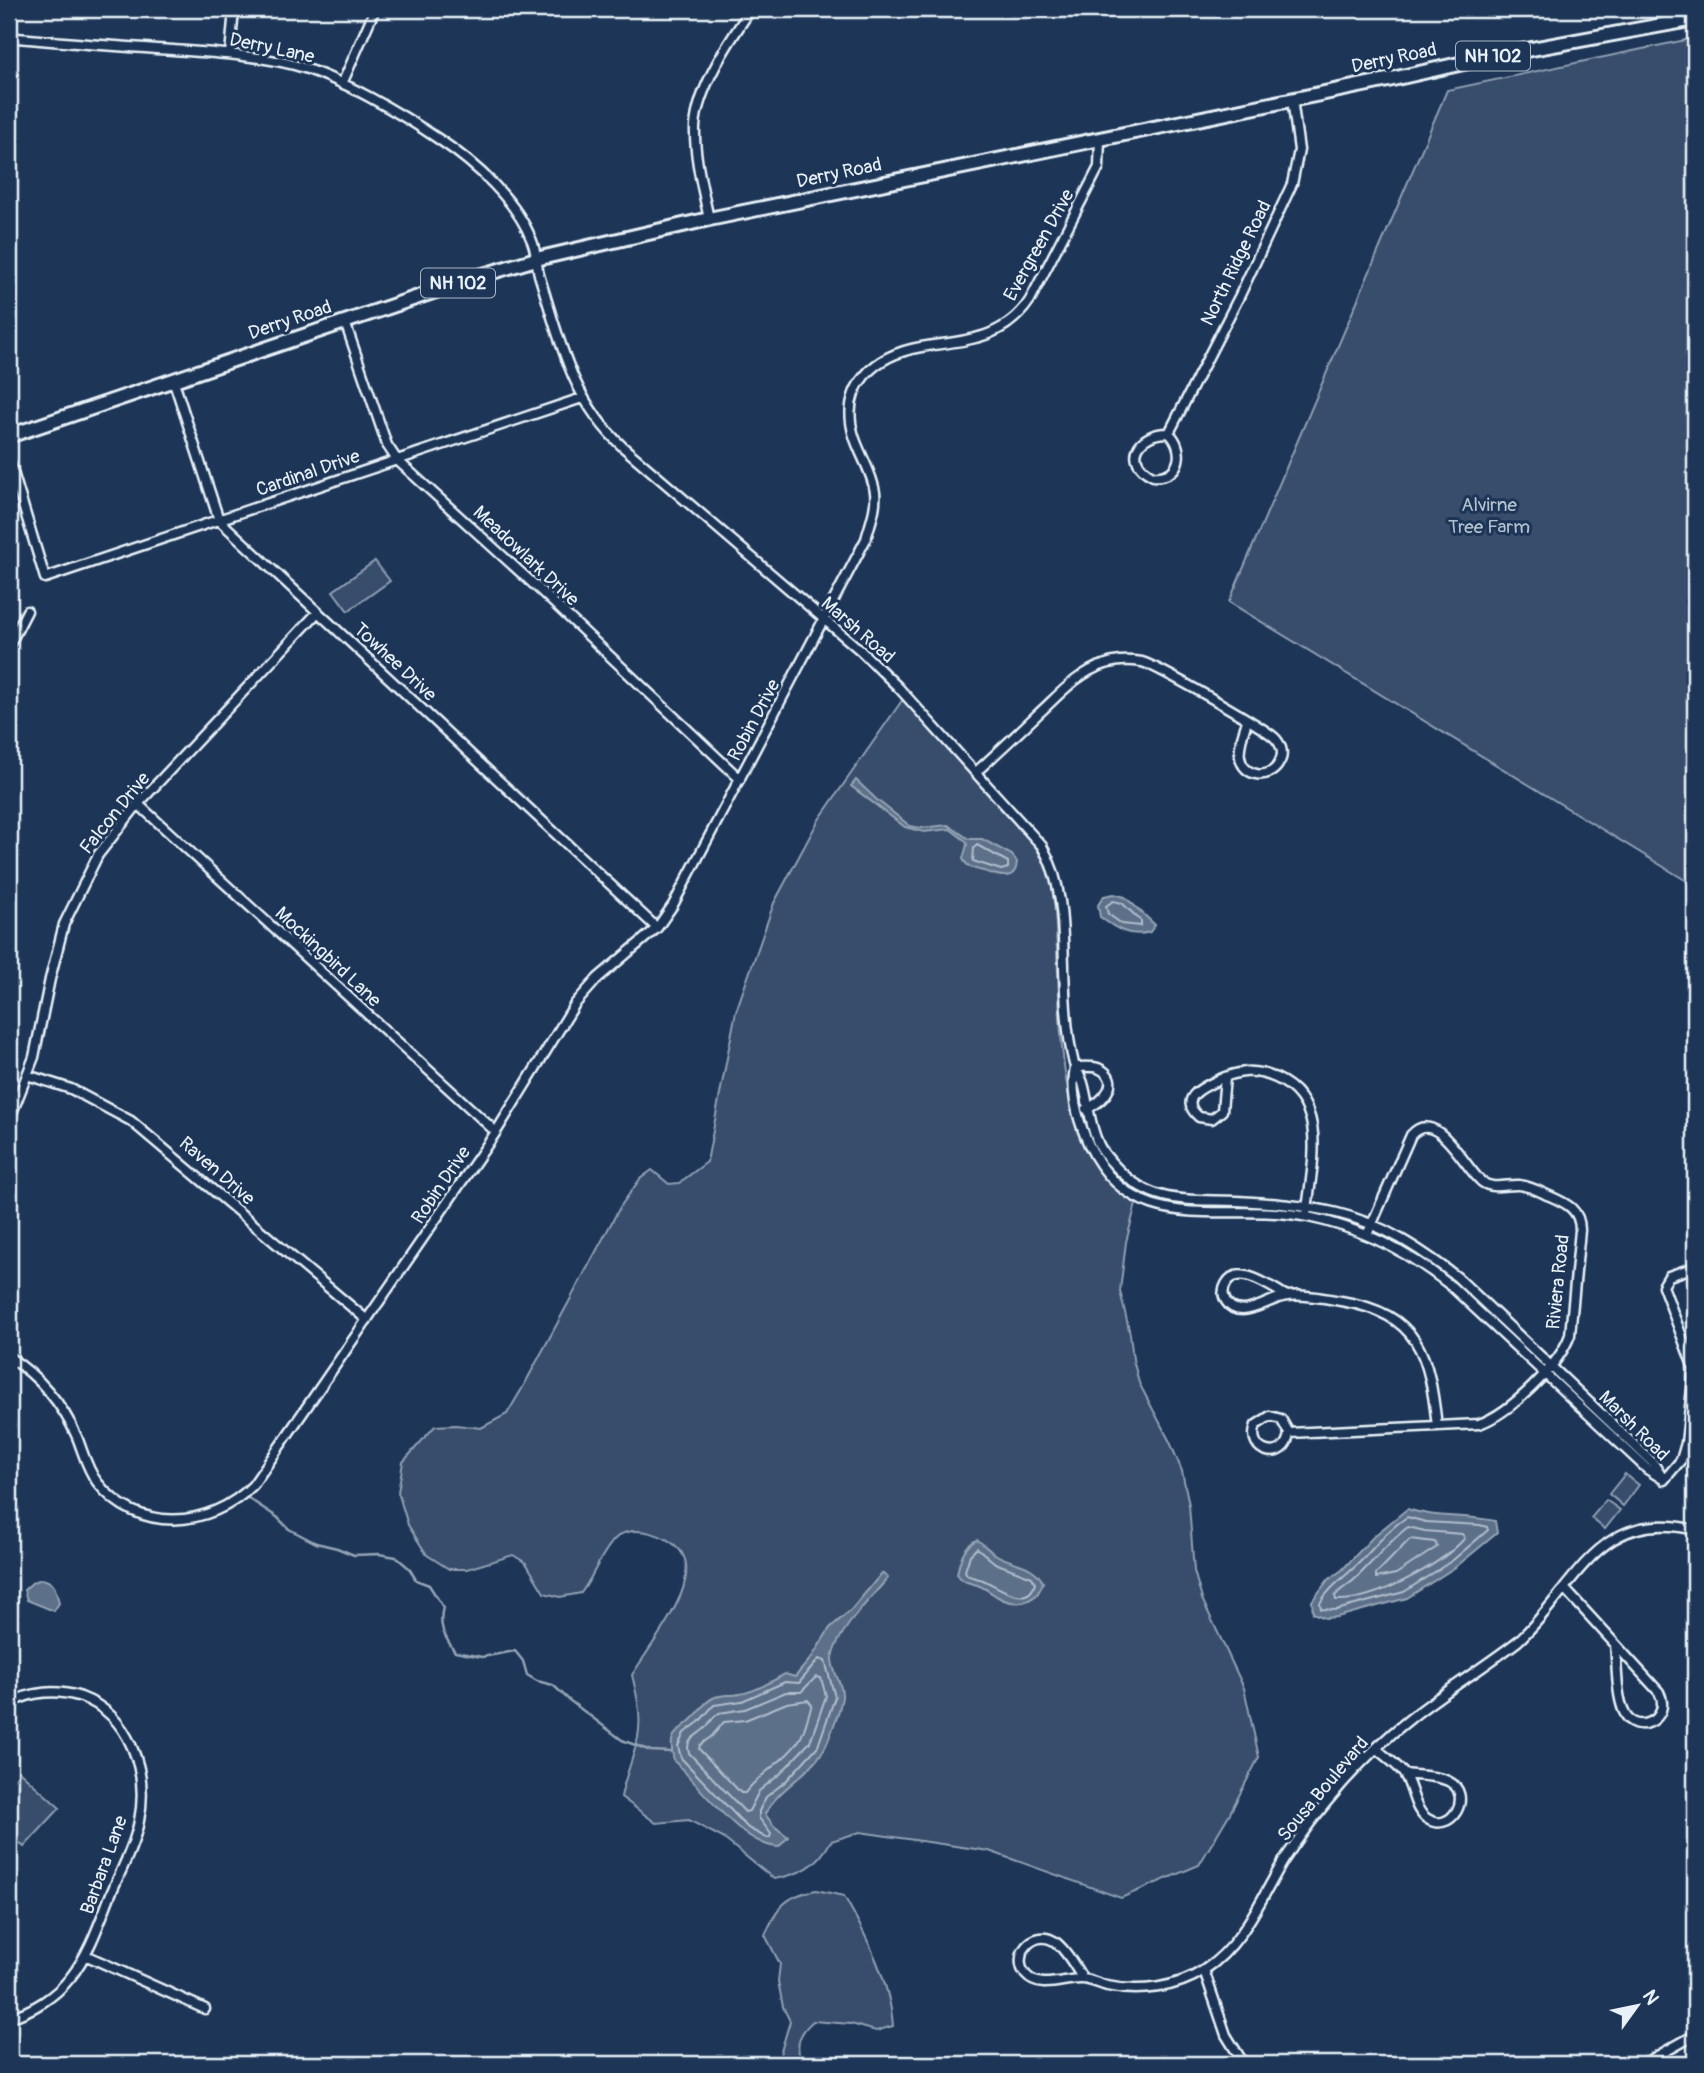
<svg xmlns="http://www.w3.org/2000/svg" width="1704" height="2073" viewBox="0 0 1704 2073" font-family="Pangolin,sans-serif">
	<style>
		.green { fill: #374d6c; stroke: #909fb2; stroke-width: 2 }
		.water { fill: #5d7089; stroke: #95a4b5; stroke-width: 2 }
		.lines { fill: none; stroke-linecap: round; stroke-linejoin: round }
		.shore { stroke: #b0bdcc; stroke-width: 2 }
		.stream { stroke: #95a4b5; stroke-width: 2.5 }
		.minor-casing { stroke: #e8f1f8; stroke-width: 13 }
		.primary-casing { stroke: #e8f1f8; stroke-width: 18 }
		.minor { stroke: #1d3557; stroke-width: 8 }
		.primary { stroke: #1d3557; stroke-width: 12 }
		.labels { text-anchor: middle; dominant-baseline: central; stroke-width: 6; stroke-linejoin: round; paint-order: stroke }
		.shield { fill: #1d3557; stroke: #abb9c8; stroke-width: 2 }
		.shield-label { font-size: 18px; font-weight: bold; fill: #e8f1f8 }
		.street-label { font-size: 19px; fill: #e8f1f8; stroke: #1d3557 }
		.park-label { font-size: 19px; fill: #b3c0ce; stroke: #1d3557 }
	</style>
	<rect width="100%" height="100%" fill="#1d3557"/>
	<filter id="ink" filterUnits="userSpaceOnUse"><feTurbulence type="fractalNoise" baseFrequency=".0143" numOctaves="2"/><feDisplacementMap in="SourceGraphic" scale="14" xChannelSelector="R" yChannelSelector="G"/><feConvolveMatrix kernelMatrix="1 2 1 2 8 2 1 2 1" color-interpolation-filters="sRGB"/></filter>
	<g filter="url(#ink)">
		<!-- green -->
		<path class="green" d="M 1695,38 L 1695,886 L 1229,602 L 1447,90 Z
			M 375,561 L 390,581 L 348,611 L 333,591 Z
			M 903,699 L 1028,836 C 1057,874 1055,906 1057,952 C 1062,1035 1055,1155 1136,1204 L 1126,1242 L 1120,1291 L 1130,1334 L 1133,1359 L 1139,1383 L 1170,1442 L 1182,1471 L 1189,1505 L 1194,1571 L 1202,1599 L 1244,1688 L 1259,1757 L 1230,1813 L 1199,1865 L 1121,1898 L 989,1851 L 860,1832 L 831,1841 C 817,1867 801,1874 774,1879 L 723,1838 L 689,1820 L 656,1823 L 621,1797 C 625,1776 634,1757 638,1737 C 642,1716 637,1695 632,1675 C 647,1651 680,1608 685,1581 C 687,1573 687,1562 683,1555 C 674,1536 632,1522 616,1538 C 601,1552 594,1576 581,1593 L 560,1597 L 544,1593 L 526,1563 L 513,1555 L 467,1569 L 449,1569 L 427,1555 L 408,1525 L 398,1492 L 403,1462 L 435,1426 L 456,1425 L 481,1428 L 507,1414 L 523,1387 L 620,1207 L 640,1179 L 652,1170 L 669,1184 L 679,1183 L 707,1162 L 736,1011 L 774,903 L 818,821 Z
			M 1625,1474 L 1639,1485 L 1623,1506 L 1609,1494 Z
			M 1606,1500 L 1620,1510 L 1605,1529 L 1591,1518 Z
			M 20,1772 L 60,1808 L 24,1847 L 9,1833 L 9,1785 Z
			M 816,1890 L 844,1896 C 866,1935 890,1981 893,2026 L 876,2031 L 851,2024 L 813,2021 C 798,2034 795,2046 802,2064 L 781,2064 L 779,2058 L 790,2021 L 783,2007 L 778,1981 L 780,1964 L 765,1935 C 778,1907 784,1896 816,1890 Z"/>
		<!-- water -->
		<path class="water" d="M 856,780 L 877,800 L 910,826 L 921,828 L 948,825 L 969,839 L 982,839 L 1012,855 L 1017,862 C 1016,881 1001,877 987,872 C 977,869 968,869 963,859 L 967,845 L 966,841 L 950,829 L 924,832 L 905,827 L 851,786 Z
			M 1114,894 L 1125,897 L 1155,925 L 1150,932 C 1130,938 1116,929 1100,917 L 1098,905 L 1104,896 Z
			M 1407,1509 C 1437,1519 1465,1514 1495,1521 L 1497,1533 L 1457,1566 L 1407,1598 L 1337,1617 L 1325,1618 L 1313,1613 L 1312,1601 L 1328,1580 L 1342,1570 L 1374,1536 Z
			M 977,1540 C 984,1544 988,1550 995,1554 C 1012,1565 1032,1562 1043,1582 C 1039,1599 1022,1607 1004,1600 C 996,1597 989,1590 980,1586 C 970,1582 964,1584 957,1574 C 960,1560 963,1546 977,1540 Z
			M 882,1573 L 888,1578 C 871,1598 837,1631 832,1658 C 831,1669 842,1683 842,1694 C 843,1703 828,1743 823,1751 C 808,1776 778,1788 765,1814 L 774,1826 L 788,1837 L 779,1847 C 742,1846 701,1787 674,1761 C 667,1731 676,1735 694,1717 C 701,1710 704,1702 713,1698 C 722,1694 731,1696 740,1694 C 756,1691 771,1682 785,1674 L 795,1677 L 812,1657 L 830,1628 L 852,1609 Z
			M 42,1579 C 56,1582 56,1591 59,1603 L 54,1611 L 27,1600 L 24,1590 L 33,1582 Z"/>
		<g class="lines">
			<!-- shore -->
			<path class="shore" d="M 977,845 L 1008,862 L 1008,868 L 1001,870 L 973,861 L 974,848 Z
				M 1113,901 L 1122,903 L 1141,921 L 1141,926 L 1122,924 L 1108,914 L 1106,906 Z
				M 1407,1517 L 1426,1522 L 1480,1525 L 1487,1527 L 1488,1530 L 1453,1560 L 1404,1592 L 1336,1610 L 1321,1609 L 1320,1603 C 1330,1586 1345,1577 1359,1563 C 1375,1547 1388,1529 1407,1517 Z
				M 1408,1527 L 1425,1531 L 1462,1534 L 1465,1538 C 1441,1565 1373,1602 1336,1600 L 1335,1596 C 1341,1588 1349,1585 1356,1578 C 1374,1561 1388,1542 1408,1527 Z
				M 1410,1539 L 1435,1542 L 1437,1547 L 1396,1574 L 1376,1578 L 1376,1574 Z
				M 977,1548 L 995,1563 L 1032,1577 L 1035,1583 C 1029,1610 997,1586 983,1580 C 978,1578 972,1578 967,1575 L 965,1571 L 970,1555 Z
				M 819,1659 L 825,1661 L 835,1697 L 818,1746 L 786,1781 L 766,1797 L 759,1811 L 759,1818 L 771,1834 L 770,1837 L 767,1838 L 748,1828 L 681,1758 L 678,1746 L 684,1733 L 699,1722 L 714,1705 L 742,1701 L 785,1682 L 799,1683 Z
				M 816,1677 L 821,1678 L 826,1696 L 810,1742 L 780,1774 L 759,1791 L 749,1811 L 745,1812 L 689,1753 C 684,1738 699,1736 707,1726 C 711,1721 713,1717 719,1713 L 745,1709 L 786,1692 L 801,1692 Z
				M 808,1700 L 812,1705 C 808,1715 806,1727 801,1737 C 788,1760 760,1772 745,1793 L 741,1793 L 699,1749 L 700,1745 L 712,1736 L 724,1722 L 745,1720 L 787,1703 Z"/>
			<!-- stream -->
			<path class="stream" d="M 245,1496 L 277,1517 L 289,1529 L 316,1543 L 337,1548 L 354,1555 L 379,1554 L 396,1557 L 409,1568 L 416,1580 L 429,1585 L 443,1607 C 438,1626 444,1636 455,1652 L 482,1657 L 515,1651 L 523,1661 L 527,1675 L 537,1681 L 553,1685 L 569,1700 L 622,1740 L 651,1751 L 671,1752"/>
			<defs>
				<path id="minor" d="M 9,37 C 63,43 118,46 173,50 C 213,53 255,55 294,65 C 341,78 400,113 440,140 C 476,164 517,201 532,241 C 537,253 536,266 540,278 C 560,341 572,401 623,447 L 860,650 L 898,687 L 1042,846 C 1067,889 1062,942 1065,991 C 1066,1015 1068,1041 1074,1064 C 1076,1071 1081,1076 1083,1083 C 1089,1104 1089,1125 1099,1145 C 1103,1154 1111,1162 1118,1169 C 1154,1206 1190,1199 1237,1201 C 1271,1203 1304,1205 1337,1213 C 1383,1224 1420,1249 1457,1277 L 1653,1463 L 1664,1480
					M 230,54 L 234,9
					M 342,84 L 375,9
					M 709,219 C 703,190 694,157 695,127 C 697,89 730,40 751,9
					M 345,322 L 387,445 L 397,460 L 540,590 L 740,779
					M 173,379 L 219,520 L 657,928
					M 1169,433 C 1186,449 1181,479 1153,476 C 1122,461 1138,432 1169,433 L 1240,295 L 1292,184 L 1299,150 L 1292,99
					M 9,459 L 45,578 L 582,398
					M 9,646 L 27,611
					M 976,772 C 997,753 1017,734 1038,714 C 1058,696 1078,672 1106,664 C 1117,660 1130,660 1142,662 C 1157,666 1266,728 1276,739 C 1282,746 1284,755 1279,763 C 1270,781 1243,777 1240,757 C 1238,746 1244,731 1247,721
					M 138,804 L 496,1132
					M 1075,1067 C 1070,1093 1078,1121 1089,1145 C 1136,1242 1225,1200 1308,1217 C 1361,1228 1409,1252 1451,1286 L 1647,1469 L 1663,1479
					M 1075,1067 C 1082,1067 1091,1066 1098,1068 C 1124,1079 1103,1103 1086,1109
					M 27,1075 L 71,1089 L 131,1121 L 367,1320
					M 1225,1077 L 1222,1111 L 1212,1119 L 1199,1117 C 1177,1098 1203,1087 1218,1080 C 1239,1070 1255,1069 1276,1078 C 1329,1102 1312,1165 1307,1210
					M 9,1121 L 34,1057 L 50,979 L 64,924 L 98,855 L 138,804 L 318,612
					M 1287,1296 C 1272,1288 1238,1262 1226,1284 C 1219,1296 1228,1310 1242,1310 C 1257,1310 1272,1298 1287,1296 C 1304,1294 1324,1298 1341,1301 C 1420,1314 1429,1355 1437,1426
					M 9,1357 C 40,1377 62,1403 77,1437 C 83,1452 87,1469 97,1482 C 137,1534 210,1529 253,1485 L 496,1132 L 575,1004 L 598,978 L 657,928 L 673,905 L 866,539 C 870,524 877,507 875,492 C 872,472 860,455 854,436 C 839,386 875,355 921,347 C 964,340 1003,341 1030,300 L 1099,167 L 1100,138
					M 1693,1366 L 1663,1286 L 1669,1276 L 1689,1269 L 1695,1270
					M 1289,1433 L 1281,1419 L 1270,1416 L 1256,1425 C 1245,1453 1286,1464 1289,1433 L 1479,1424 C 1510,1413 1559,1366 1570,1335 L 1580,1230 C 1580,1207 1563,1202 1545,1194 C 1537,1190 1529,1186 1519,1185 C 1507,1184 1493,1190 1482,1182 C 1465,1169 1437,1106 1411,1135 L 1367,1235
					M 1664,1480 L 1681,1460 L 1686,1443 L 1695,1361
					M 1564,1588 L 1659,1692 C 1673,1720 1635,1737 1624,1712 C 1616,1695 1617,1663 1615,1644
					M 9,1704 C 31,1691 57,1689 81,1697 C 130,1715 149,1772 139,1821 C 134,1847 120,1872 110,1896 C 99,1924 89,1954 70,1978 C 55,1997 32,2011 9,2018
					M 1376,1748 C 1384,1756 1397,1764 1404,1774 C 1413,1787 1413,1808 1426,1818 C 1451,1836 1475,1794 1448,1781 C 1436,1775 1418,1776 1404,1774
					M 85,1955 L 205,2009
					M 1204,1970 L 1226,2035 L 1244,2064
					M 1083,1979 C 1075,1967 1066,1949 1054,1941 C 1033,1928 1010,1957 1026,1975 C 1040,1991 1065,1978 1082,1979 C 1090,1979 1099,1984 1107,1986 C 1139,1993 1177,1988 1204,1970 C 1243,1945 1261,1898 1284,1860 C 1301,1834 1322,1807 1342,1784 C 1363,1760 1385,1738 1411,1718 C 1445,1691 1483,1668 1518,1641 C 1576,1588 1597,1506 1695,1530
					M 1643,2064 L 1695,2035"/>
				<path id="primary" d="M 9,436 L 486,274 L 536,259 L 709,219 L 1388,80 L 1499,55 L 1695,19"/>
			</defs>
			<!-- minor casing -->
			<use href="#minor" class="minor-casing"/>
			<!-- primary casing -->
			<use href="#primary" class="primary-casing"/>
			<!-- minor -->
			<use href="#minor" class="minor"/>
			<!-- primary -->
			<use href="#primary" class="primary"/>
		</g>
	</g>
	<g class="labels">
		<!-- shield labels -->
		<g class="shield">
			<rect x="1456" y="41.5" width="74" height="29" rx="5"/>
			<rect x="421" y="268.5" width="74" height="29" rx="5"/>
		</g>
		<g class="shield-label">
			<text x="1493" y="56">NH 102</text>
			<text x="458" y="283">NH 102</text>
		</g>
		<!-- street labels -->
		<g class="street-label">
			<text transform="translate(272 48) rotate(12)">Derry Lane</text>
			<text transform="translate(1394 58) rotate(-12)">Derry Road</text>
			<text transform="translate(839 173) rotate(-12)">Derry Road</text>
			<text transform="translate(1039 245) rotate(-61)">Evergreen Drive</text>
			<text transform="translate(1236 263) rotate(-64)">North Ridge Road</text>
			<text transform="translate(290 320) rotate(-19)">Derry Road</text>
			<text transform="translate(308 473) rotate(-19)">Cardinal Drive</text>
			<text transform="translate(526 556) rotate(43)">Meadowlark Drive</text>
			<text transform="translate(858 630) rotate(41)">Marsh Road</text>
			<text transform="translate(395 662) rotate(43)">Towhee Drive</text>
			<text transform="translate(754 720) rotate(-62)">Robin Drive</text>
			<text transform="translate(115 813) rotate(-51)">Falcon Drive</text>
			<text transform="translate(328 957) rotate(43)">Mockingbird Lane</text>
			<text transform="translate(217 1171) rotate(41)">Raven Drive</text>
			<text transform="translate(441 1185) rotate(-56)">Robin Drive</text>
			<text transform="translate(1558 1282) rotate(-84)">Riviera Road</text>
			<text transform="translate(1634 1426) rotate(45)">Marsh Road</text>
			<text transform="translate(1323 1789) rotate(-50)">Sousa Boulevard</text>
			<text transform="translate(104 1865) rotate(-70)">Barbara Lane</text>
		</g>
		<!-- park labels -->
		<g class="park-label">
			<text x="1489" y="505">Alvirne<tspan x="1489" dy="22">Tree Farm</tspan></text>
		</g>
	</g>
	<!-- margin -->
	<rect width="1704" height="2073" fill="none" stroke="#1d3557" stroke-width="35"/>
	<rect x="18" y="18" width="1669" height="2038" fill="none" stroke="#e8f1f8" stroke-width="2.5" filter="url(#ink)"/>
	<!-- north arrow -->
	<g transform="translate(1637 2006) rotate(57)" stroke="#1d3557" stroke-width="5" paint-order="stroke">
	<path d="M0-5L12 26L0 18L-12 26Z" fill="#e8f1f8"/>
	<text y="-10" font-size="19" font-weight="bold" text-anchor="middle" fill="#e8f1f8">N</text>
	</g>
</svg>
